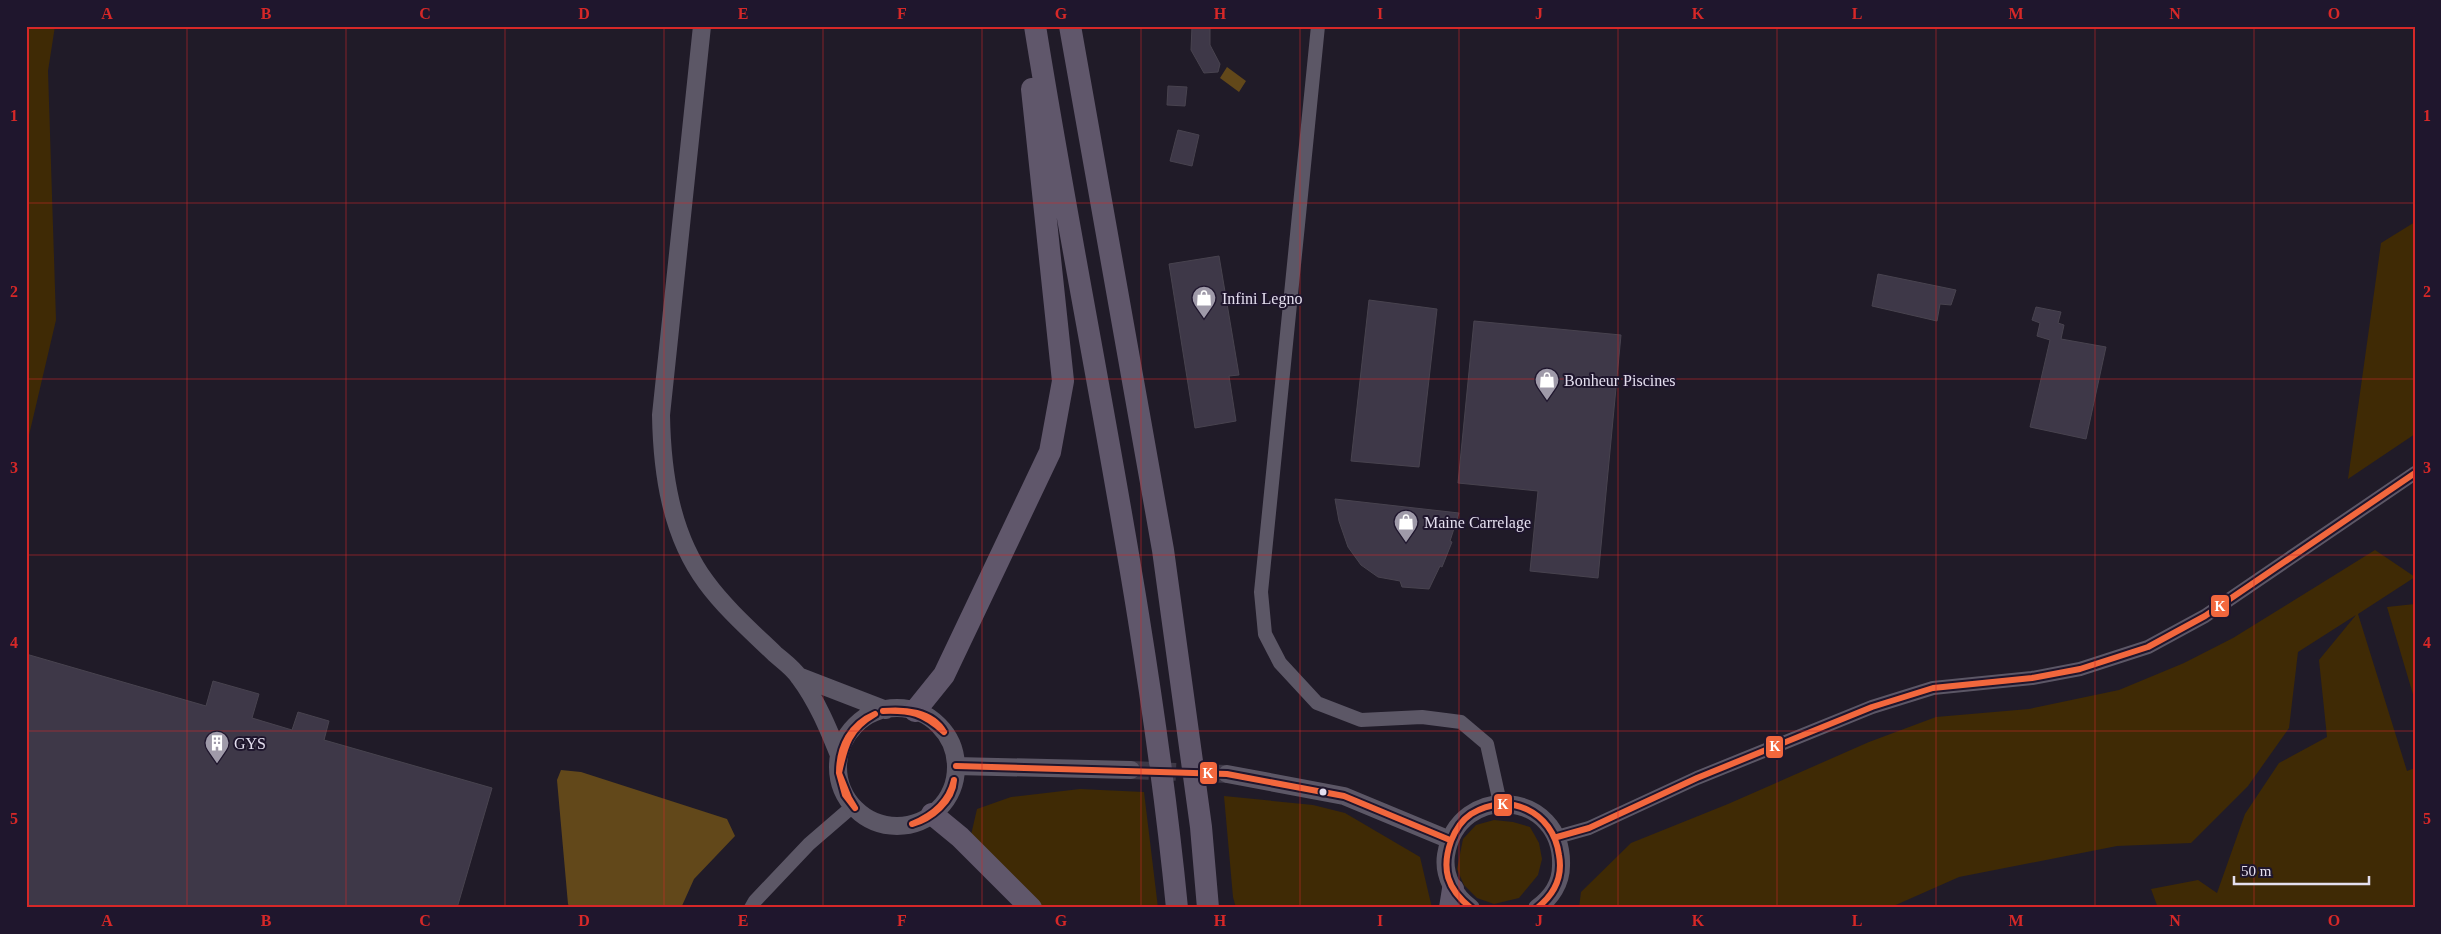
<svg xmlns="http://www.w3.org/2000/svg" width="2441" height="934" viewBox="0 0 2441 934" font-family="'Times New Roman',serif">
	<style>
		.green { fill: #3f2a05 }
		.water { fill: #62481a }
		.building { fill: #3e3848; stroke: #48434f }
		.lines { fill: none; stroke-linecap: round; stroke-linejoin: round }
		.tertiary-tunnel { stroke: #3d3846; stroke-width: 18; stroke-dasharray: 18 9; stroke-linecap: butt }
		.minor { stroke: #5c5766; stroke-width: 14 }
		.tertiary { stroke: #5c5766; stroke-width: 18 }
		.primary { stroke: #60576b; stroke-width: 22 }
		.bus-1-casing { stroke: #1f162d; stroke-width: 10 }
		.bus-1 { stroke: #f2673d; stroke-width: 6 }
		.grid { fill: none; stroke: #d62828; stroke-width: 1; stroke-opacity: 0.55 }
		.bus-dot { fill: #e4dfef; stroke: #1f162d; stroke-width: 2 }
		.labels { text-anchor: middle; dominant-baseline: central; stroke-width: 4; stroke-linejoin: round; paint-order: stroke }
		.poi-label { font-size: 16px; fill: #e4dfef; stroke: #1f162d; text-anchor: start }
		.line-badge { stroke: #1f162d; stroke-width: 2 }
		.badge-label { font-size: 14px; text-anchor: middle; font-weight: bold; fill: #fff }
		.neatline { fill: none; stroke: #d62828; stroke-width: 2 }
		.grid-label { font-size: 16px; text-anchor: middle; font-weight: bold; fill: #d62828 }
	</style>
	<rect width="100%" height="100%" fill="#201b28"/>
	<!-- green -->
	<path class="green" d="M 26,26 L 55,26 L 48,71 L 56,320 L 26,448 Z
		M 2415,222 L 2415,434 L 2348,479 L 2381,243 Z
		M 2375,550 L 2415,577 L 2358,614 L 2407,771 L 2415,768 L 2415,908 L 2158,908 L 2151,889 L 2198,880 L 2217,893 L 2245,814 L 2279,763 L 2327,737 L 2319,660 L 2356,615 L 2298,652 L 2289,728 L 2248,786 L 2191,843 L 2117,846 L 1959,877 L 1889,908 L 1579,908 L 1581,892 L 1631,843 L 1728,804 L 1869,742 L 1936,717 L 2029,709 L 2119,690 L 2184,663 L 2233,638 Z
		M 2415,604 L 2415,701 L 2387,607 Z
		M 1080,789 L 1144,792 L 1158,908 L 1044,908 L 971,835 L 977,809 L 1011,797 Z
		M 1224,796 L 1313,805 L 1345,813 L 1420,857 L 1432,908 L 1236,908 L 1233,897 Z
		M 1494,820 L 1513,822 L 1530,827 L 1539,843 L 1542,859 L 1538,875 L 1519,898 L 1494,904 L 1477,898 L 1464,885 L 1457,869 L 1463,839 L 1476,825 Z"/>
	<!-- water -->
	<path class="water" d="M 1227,67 L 1246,81 L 1239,92 L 1220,78 Z
		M 561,770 L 581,772 L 727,819 L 735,836 L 694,879 L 681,908 L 570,908 L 568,904 L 557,780 Z"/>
	<!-- building -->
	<path class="building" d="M 1192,26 L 1210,26 L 1210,45 L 1220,64 L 1218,72 L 1204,73 L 1191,50 Z
		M 1168,86 L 1187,87 L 1185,106 L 1167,105 Z
		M 1178,130 L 1199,135 L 1192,166 L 1170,161 Z
		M 1219,256 L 1239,375 L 1229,376 L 1236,421 L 1195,428 L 1169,264 Z
		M 1878,274 L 1956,290 L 1951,305 L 1940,304 L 1937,321 L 1872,306 Z
		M 1369,300 L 1437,309 L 1419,467 L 1351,461 Z
		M 2036,307 L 2061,312 L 2058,323 L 2064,325 L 2061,339 L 2106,347 L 2086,439 L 2030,427 L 2050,340 L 2037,336 L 2040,323 L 2032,320 Z
		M 1474,321 L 1621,335 L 1598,578 L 1530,571 L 1538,491 L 1458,483 Z
		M 1335,499 L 1459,513 L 1450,541 L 1452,542 L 1442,567 L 1440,566 L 1429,589 L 1402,587 L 1400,581 L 1378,577 L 1361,565 L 1348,547 L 1339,521 Z
		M 26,654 L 206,706 L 213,681 L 259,694 L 252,718 L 292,730 L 298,712 L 329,721 L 324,740 L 492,788 L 457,908 L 26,908 Z"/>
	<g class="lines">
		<!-- tertiary-tunnel -->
		<path class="tertiary-tunnel" d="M 1131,770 L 1227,774"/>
		<!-- minor -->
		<path class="minor" d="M 1318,26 L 1261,592 L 1265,634 L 1280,663 L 1317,703 L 1361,720 L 1422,717 L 1461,722 L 1487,744 L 1500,803
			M 1557,837 L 1589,828 L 1697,778 L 1872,707 L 1933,688 L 2032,678 L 2080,669 L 2148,647 L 2205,616 L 2415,473
			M 751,908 L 755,901 L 809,844 L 853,806"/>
		<!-- tertiary -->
		<path class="tertiary" d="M 702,26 L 661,415 C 662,473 671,535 706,582 C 725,608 751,631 775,654 C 783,661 793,668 799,677 C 817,701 828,728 839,755
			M 798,676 L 886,710
			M838 767a59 59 0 1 1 118 0a59 59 0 1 1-118 0Z
			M 956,766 L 1131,770
			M 1227,774 L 1344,796 L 1450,840
			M 1471,908 C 1454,896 1443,875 1446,855 C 1458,781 1564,790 1561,866 C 1561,883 1551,898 1537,908"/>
		<!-- primary -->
		<path class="primary" d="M 1035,26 C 1082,320 1148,611 1177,908
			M 1070,26 L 1163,550 L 1201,827 L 1208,908
			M 915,711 L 944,675 L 1050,452 L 1063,381 L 1032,89
			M 932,814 L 960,837 L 1031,908
			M 1450,908 L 1453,889"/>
		<defs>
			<path id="bus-1" d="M 883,711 C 904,709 932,711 944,732
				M 883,711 C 911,710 923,713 944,732
				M 956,766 L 1227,774 L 1344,796 L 1450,840
				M 839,773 C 839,746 851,724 875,714
				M 839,773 C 845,745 849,729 875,714
				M 839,773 L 849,798 L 855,808
				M 839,773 L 845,795 L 855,808
				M 912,824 C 932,816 949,802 954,780
				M 912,824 C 931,819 953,801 954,780
				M 1557,837 L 1589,828 L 1697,778 L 1872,707 L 1933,688 L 2032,678 L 2080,669 L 2148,647 L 2205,616 L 2415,473
				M 1471,908 C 1447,889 1441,869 1451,841 C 1455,831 1462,820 1471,814 C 1509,791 1553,811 1559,855 C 1563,877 1555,894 1537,908"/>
		</defs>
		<!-- bus-1 casing -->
		<use href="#bus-1" class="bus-1-casing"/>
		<!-- bus-1 -->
		<use href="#bus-1" class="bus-1"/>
	</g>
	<!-- grid -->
	<path class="grid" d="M 187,26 L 187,908M 346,26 L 346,908M 505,26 L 505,908M 664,26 L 664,908M 823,26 L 823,908M 982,26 L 982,908M 1141,26 L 1141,908M 1300,26 L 1300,908M 1459,26 L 1459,908M 1618,26 L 1618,908M 1777,26 L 1777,908M 1936,26 L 1936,908M 2095,26 L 2095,908M 2254,26 L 2254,908M 26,203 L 2415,203M 26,379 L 2415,379M 26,555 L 2415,555M 26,731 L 2415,731"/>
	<!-- icons -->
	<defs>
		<symbol id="shop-pin" viewBox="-11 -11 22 30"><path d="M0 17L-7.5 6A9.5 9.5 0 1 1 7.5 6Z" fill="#9f9aa9" stroke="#1f162d"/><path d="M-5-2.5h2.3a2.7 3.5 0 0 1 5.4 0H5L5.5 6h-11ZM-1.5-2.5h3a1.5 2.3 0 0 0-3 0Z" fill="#fff"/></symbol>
		<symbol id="building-pin" viewBox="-11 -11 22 30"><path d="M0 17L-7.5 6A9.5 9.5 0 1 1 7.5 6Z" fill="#9f9aa9" stroke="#1f162d"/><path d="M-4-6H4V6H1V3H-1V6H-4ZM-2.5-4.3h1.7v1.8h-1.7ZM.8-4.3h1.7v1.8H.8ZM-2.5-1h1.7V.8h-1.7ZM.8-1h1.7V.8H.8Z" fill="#fff"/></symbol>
	</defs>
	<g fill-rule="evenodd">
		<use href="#shop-pin" x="1190" y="284" width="28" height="38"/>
		<use href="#shop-pin" x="1533" y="366" width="28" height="38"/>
		<use href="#shop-pin" x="1392" y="508" width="28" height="38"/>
		<use href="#building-pin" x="203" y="729" width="28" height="38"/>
	</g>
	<!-- markers -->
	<circle class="bus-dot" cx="1323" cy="792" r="4.5"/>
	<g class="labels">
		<!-- poi labels -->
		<g class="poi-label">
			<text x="1222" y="298">Infini Legno</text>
			<text x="1564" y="380">Bonheur Piscines</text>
			<text x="1424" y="522">Maine Carrelage</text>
			<text x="234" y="743">GYS</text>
		</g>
	</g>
	<g class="line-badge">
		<rect x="2210" y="594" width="20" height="24" rx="5" fill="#f2673d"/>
		<rect x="1765" y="735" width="19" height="24" rx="5" fill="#f2673d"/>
		<rect x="1199" y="761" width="19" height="24" rx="5" fill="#f2673d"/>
		<rect x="1493" y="793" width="20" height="24" rx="5" fill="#f2673d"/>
	</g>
	<g class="badge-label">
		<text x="2220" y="611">K</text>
		<text x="1775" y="751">K</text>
		<text x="1208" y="778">K</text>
		<text x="1503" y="809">K</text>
	</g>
	<!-- border -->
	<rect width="2441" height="934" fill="none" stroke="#1f162d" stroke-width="55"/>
	<!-- scale -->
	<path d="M2234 876v8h135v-8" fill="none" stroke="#e4dfef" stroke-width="2.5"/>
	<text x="2241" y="876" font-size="15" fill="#e4dfef" stroke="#1f162d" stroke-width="4" paint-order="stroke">50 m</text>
	<rect x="28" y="28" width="2386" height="878" class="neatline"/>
	<g class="grid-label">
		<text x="107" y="19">A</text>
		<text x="266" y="19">B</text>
		<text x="425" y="19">C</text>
		<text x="584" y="19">D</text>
		<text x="743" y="19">E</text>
		<text x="902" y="19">F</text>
		<text x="1061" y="19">G</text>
		<text x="1220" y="19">H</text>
		<text x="1380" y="19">I</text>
		<text x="1539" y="19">J</text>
		<text x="1698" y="19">K</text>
		<text x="1857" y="19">L</text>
		<text x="2016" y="19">M</text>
		<text x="2175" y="19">N</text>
		<text x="2334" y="19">O</text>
		<text x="14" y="121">1</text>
		<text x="2427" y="121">1</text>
		<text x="14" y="297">2</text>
		<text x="2427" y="297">2</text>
		<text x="14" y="473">3</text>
		<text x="2427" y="473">3</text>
		<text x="14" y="648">4</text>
		<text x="2427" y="648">4</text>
		<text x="14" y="824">5</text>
		<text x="2427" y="824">5</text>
		<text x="107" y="926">A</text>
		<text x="266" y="926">B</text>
		<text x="425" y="926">C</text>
		<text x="584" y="926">D</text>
		<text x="743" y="926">E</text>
		<text x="902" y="926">F</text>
		<text x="1061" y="926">G</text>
		<text x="1220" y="926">H</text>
		<text x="1380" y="926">I</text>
		<text x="1539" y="926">J</text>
		<text x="1698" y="926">K</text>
		<text x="1857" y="926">L</text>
		<text x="2016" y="926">M</text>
		<text x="2175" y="926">N</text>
		<text x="2334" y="926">O</text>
	</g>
</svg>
